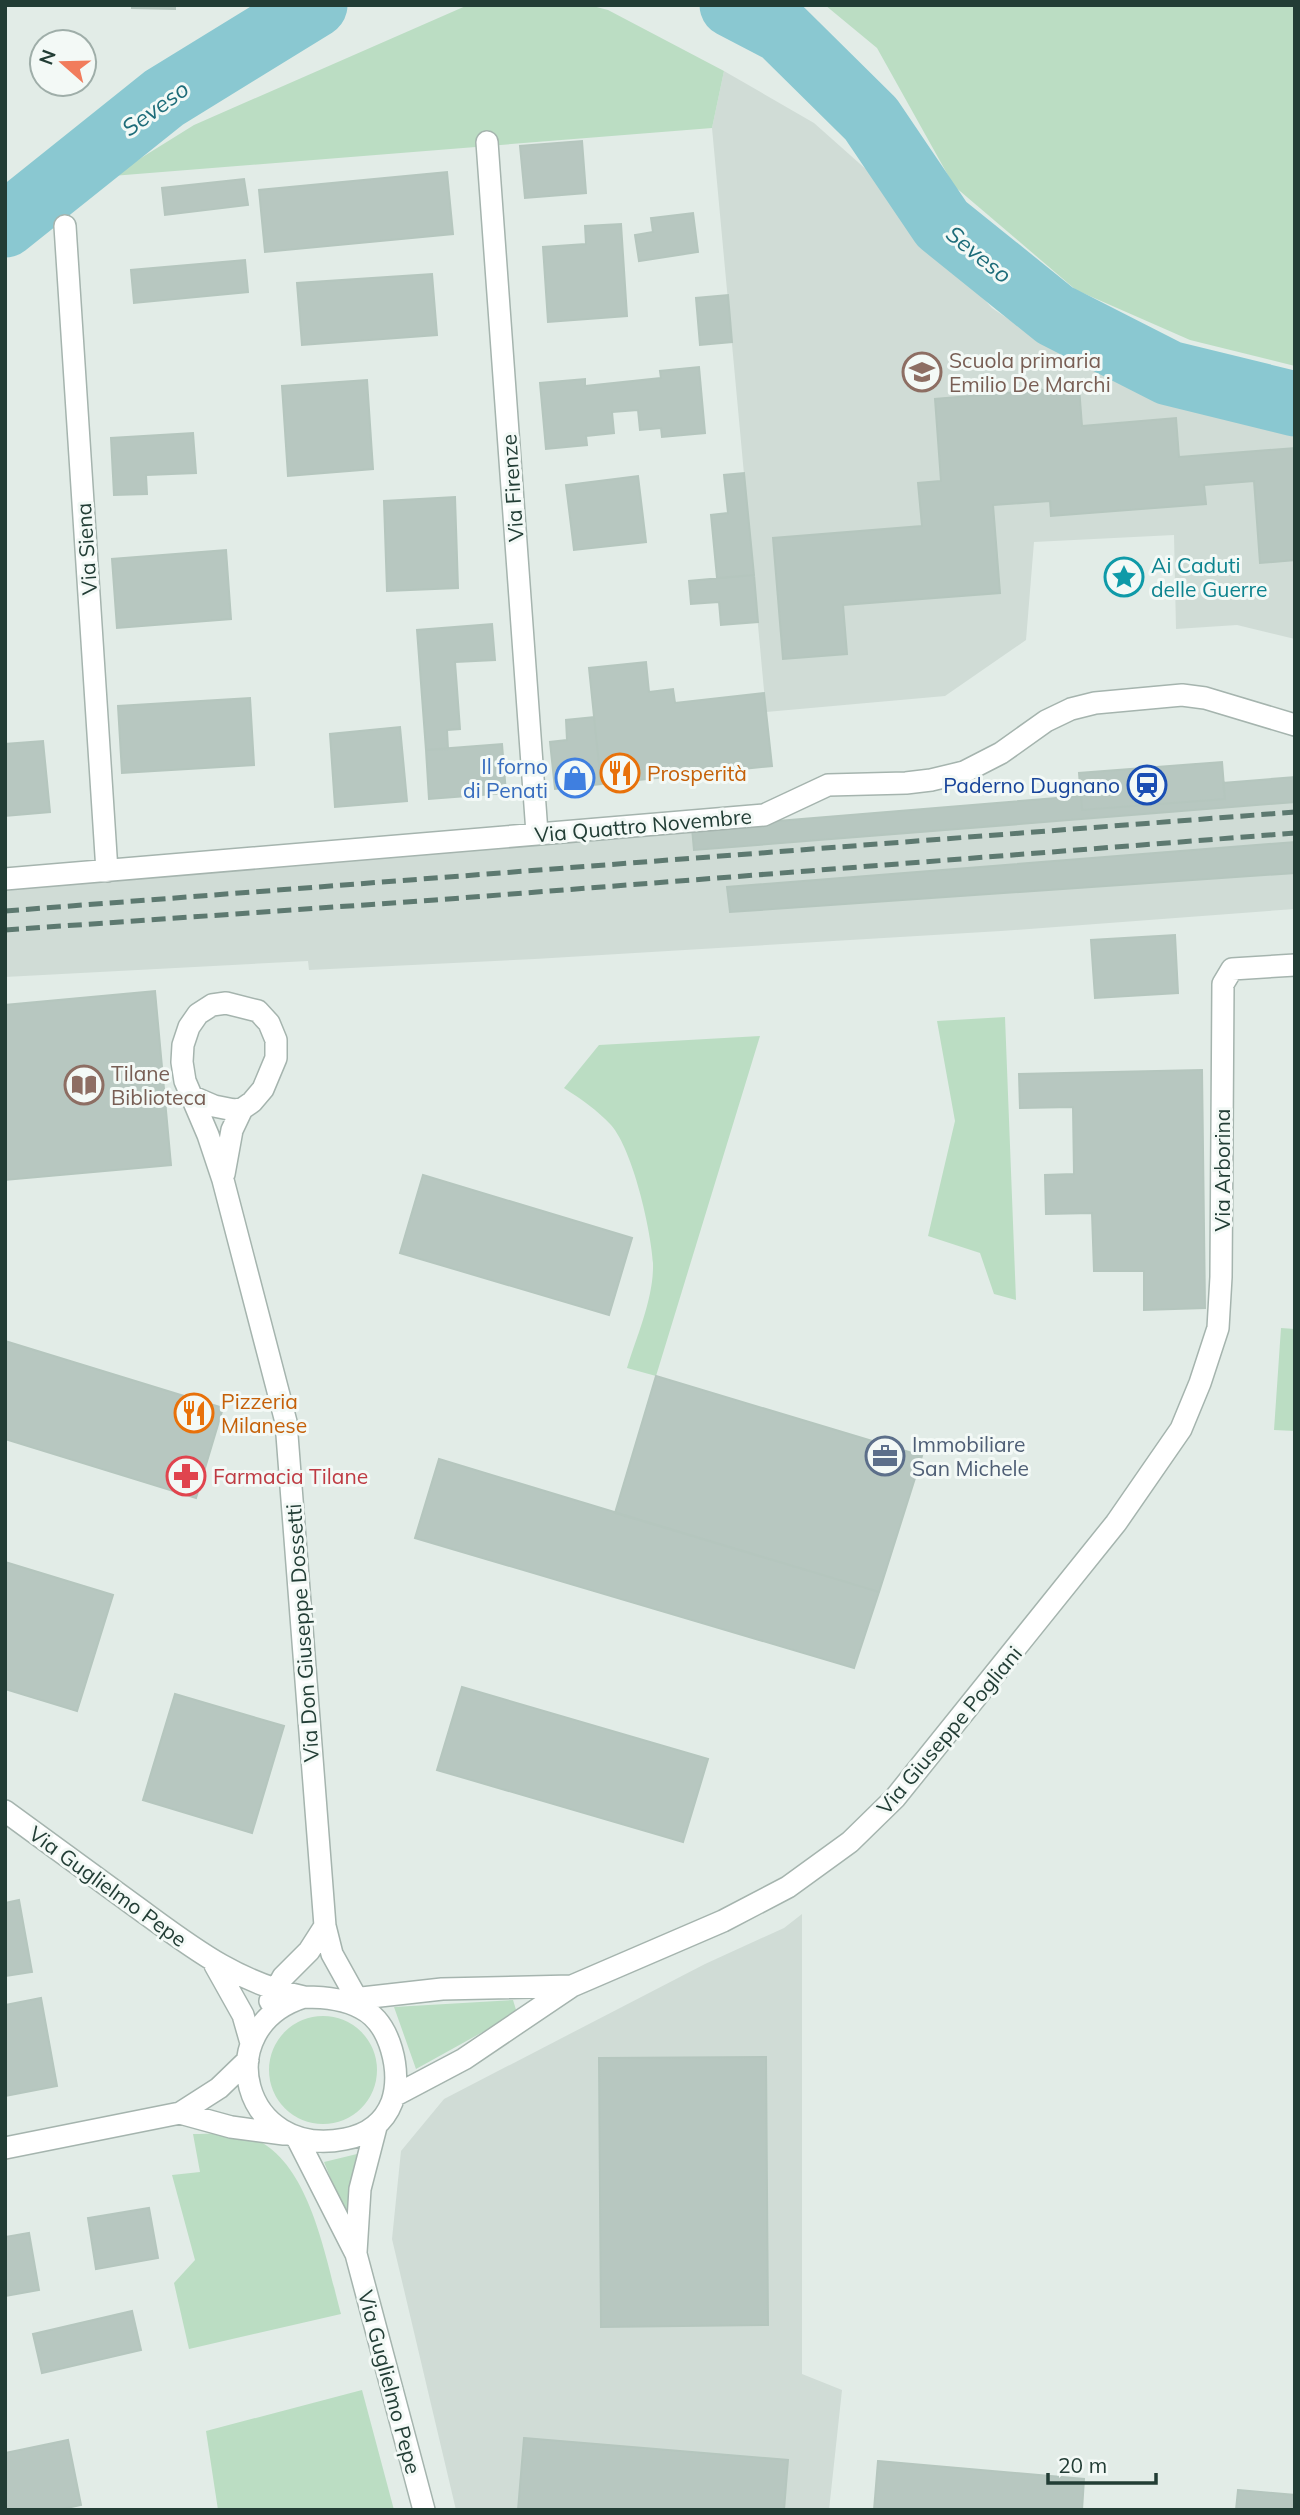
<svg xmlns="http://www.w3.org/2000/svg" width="1300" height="2515" viewBox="0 0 1300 2515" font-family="Mulish,sans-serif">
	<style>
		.built { fill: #d0dcd6 }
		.green { fill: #bbddc3 }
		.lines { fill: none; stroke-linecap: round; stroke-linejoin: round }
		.river { stroke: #8ac8d1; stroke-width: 65 }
		.building { fill: #b7c7c0; stroke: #b5c6be; stroke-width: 2 }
		.street-casing { stroke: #a5b4ae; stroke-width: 24 }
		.street { stroke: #fff; stroke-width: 21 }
		.rail { stroke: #5d7970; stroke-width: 5; stroke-dasharray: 14 7; stroke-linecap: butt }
		.labels { text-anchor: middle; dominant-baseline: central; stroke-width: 6; stroke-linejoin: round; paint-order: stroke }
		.education-label { font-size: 21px; fill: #785e54; stroke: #f3f9f6; text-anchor: start }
		.street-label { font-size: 21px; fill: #223d35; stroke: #f3f9f6 }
		.culture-label { font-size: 21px; fill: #0d838f; stroke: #f3f9f6; text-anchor: start }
		.shop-label { font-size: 21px; fill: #366cbe; stroke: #f3f9f6; text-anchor: end }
		.food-label { font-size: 21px; fill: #c56008; stroke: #f3f9f6; text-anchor: start }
		.transit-label { font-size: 21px; fill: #164399; stroke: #f3f9f6; text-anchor: end }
		.service-label { font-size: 21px; fill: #4e5e75; stroke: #f3f9f6; text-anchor: start }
		.health-label { font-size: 21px; fill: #be3a42; stroke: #f3f9f6; text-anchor: start }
		.water-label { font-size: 23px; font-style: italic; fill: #1d6c79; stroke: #f3f9f6 }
	</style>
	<rect width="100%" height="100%" fill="#e2ece7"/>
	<!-- built -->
	<path class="built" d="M 724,71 L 814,123 L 868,171 L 992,308 L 1053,349 L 1164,395 L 1277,430 L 1295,433 L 1295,639 L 1237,625 L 1176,629 L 1174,535 L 1034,542 L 1026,640 L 945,696 L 766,712 L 712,128 Z
		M 1222,762 L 1224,783 L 1295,777 L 1295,909 L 1001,931 L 535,959 L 309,970 L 308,961 L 5,977 L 5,889 L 432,850 L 1080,796 L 1079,773 Z
		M 802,1914 L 802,2374 L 842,2390 L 829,2510 L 456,2510 L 392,2239 L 401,2151 L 444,2099 L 705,1964 L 784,1928 Z"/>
	<!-- green -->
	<path class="green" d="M 468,5 L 589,5 L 608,10 L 724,71 L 712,128 L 112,176 L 194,125 Z
		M 825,5 L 1295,5 L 1295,366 L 1190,340 L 1076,290 L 954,186 L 877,48 Z
		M 1005,1017 L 1016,1300 L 994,1294 L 980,1253 L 928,1236 L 955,1121 L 937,1021 Z
		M 760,1036 L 656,1376 L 627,1368 C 637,1335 654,1298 653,1263 C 651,1230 633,1150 611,1125 C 597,1110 581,1099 564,1088 L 599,1045 Z
		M 1281,1328 L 1295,1329 L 1295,1431 L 1274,1430 Z
		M 513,2000 L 517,2013 L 416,2069 L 394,2007 Z
		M269 2070a54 54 0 1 1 108 0a54 54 0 1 1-108 0Z
		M 193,2134 C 213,2134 238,2131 257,2140 C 311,2166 326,2260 341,2314 L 189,2349 L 174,2283 L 195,2260 L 172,2175 L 200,2172 Z
		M 357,2154 L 350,2183 L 346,2216 L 324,2162 Z
		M 362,2390 L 394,2510 L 218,2510 L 206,2431 Z"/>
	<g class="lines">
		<!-- river -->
		<path class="river" d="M 732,5 L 782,31 L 871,119 L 942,224 L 1055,315 L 1169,373 L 1295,404
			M 5,225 L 164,98 L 315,5"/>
	</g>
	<!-- building -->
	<path class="building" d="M 132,5 L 175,5 L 175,9 L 132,8 Z
		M 582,141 L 586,193 L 525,198 L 520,146 Z
		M 447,172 L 453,234 L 265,252 L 259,190 Z
		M 244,179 L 248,205 L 165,215 L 162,188 Z
		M 693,213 L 698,252 L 639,261 L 635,235 L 653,232 L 651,218 Z
		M 621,224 L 627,316 L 548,322 L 543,247 L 586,244 L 585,226 Z
		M 245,260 L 248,292 L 134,303 L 131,270 Z
		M 432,274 L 437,335 L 302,345 L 297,283 Z
		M 728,295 L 732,342 L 700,345 L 696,298 Z
		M 699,367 L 705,433 L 662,437 L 661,428 L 640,430 L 638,410 L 612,412 L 614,433 L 586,436 L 587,445 L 546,449 L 540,383 L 585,379 L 585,386 L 661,378 L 660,371 Z
		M 367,380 L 373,469 L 288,476 L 282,386 Z
		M 1079,387 L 1082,426 L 1176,418 L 1179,457 L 1295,448 L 1295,560 L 1260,563 L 1254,481 L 1204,485 L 1206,504 L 1051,516 L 1050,501 L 993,505 L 1000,593 L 843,605 L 847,654 L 783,659 L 773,538 L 922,526 L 918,483 L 941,481 L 935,399 Z
		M 193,433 L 196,473 L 146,475 L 147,494 L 114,495 L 111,438 Z
		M 744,473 L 754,575 L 717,578 L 711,515 L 728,513 L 724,475 Z
		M 638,476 L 646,542 L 574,550 L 566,485 Z
		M 455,497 L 458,588 L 387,591 L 384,501 Z
		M 226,550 L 231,619 L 117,628 L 112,559 Z
		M 754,575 L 758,622 L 721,625 L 719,602 L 691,604 L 689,581 Z
		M 492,624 L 495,660 L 455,662 L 460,729 L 447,730 L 448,749 L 426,750 L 417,630 Z
		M 646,662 L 649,692 L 673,689 L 675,703 L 764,693 L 772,766 L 601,784 L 589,668 Z
		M 250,698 L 254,765 L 122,773 L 118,706 Z
		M 594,717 L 601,784 L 555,789 L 550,742 L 567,740 L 566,720 Z
		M 400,727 L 407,801 L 335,807 L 330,734 Z
		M 43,741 L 50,812 L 5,816 L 5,744 Z
		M 502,744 L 506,793 L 429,799 L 426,750 Z
		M 1222,762 L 1225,799 L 1082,810 L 1079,773 Z
		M 1295,777 L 1295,802 L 694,850 L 692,828 L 1081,796 L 1082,810 L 1225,799 L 1223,783 Z
		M 1295,842 L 1295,873 L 730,912 L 727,887 Z
		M 1175,935 L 1178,993 L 1095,998 L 1091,940 Z
		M 155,991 L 171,1165 L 5,1180 L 5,1005 Z
		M 1202,1070 L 1205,1308 L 1144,1310 L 1144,1271 L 1094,1271 L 1092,1213 L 1046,1214 L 1045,1175 L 1074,1174 L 1073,1107 L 1020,1108 L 1019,1074 Z
		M 423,1175 L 632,1238 L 609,1315 L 400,1253 Z
		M 5,1341 L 223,1408 L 196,1498 L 5,1439 Z
		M 656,1376 L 922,1456 L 879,1592 L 615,1513 Z
		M 439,1459 L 879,1592 L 854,1668 L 415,1538 Z
		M 5,1562 L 113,1595 L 77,1711 L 5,1689 Z
		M 462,1687 L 708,1759 L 683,1842 L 437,1770 Z
		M 175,1694 L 284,1726 L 252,1833 L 143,1800 Z
		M 19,1900 L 32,1972 L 5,1976 L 5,1903 Z
		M 41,1998 L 57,2086 L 5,2096 L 5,2005 Z
		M 766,2057 L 768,2325 L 601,2327 L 599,2058 Z
		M 149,2208 L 158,2258 L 96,2269 L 88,2218 Z
		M 29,2233 L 39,2290 L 5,2296 L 5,2237 Z
		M 132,2311 L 141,2350 L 42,2373 L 33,2334 Z
		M 524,2438 L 788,2460 L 784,2510 L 518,2510 Z
		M 68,2440 L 81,2505 L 57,2510 L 5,2510 L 5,2453 Z
		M 878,2461 L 1084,2479 L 1082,2510 L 874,2510 Z
		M 1238,2490 L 1295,2495 L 1295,2510 L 1236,2510 Z"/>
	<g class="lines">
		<defs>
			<path id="street" d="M 487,142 L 537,833
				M 65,226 L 107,871
				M 5,879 L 764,815 L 828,785 L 906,783 L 931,780 L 964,772 L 1001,753 L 1046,721 L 1071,709 L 1095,703 L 1182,695 L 1205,698 L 1295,725
				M 193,1097 L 214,1106 L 234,1110 L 242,1109 L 252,1102 L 263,1089 L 276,1058 L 276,1040 L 269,1023 L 258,1011 L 226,1003 L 212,1005 L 198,1014 L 189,1027 L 183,1045 L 182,1062 L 185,1081 L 208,1135 L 223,1180 L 286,1422 L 325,1926 L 332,1954 L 362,2008
				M 224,1174 L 232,1130 L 242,1109
				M 5,1811 C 47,1842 89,1872 131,1903 C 189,1945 232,1981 304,1997
				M 215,1965 L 243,2015 L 251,2043
				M 304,1997 C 322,1997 345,1999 361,2008 C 391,2023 402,2072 392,2102 C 384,2123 367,2135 345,2139 C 242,2160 208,2027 304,1997 Z
				M 344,2000 L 442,1989 L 572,1986
				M 270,2001 L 283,1977 L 309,1951 L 325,1926
				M 394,2096 L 464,2059 L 572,1986 L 723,1921 L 788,1887 L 850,1842 L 895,1798 L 1116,1523 L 1181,1429 L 1200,1383 L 1218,1328 L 1221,1277 L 1223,984 L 1232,969 L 1295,965
				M 180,2113 L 231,2127 L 284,2134
				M 297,2138 L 356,2254 L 424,2510
				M 5,2148 L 180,2113 L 219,2088 L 248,2060
				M 356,2252 L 360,2189 L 376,2127"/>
		</defs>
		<!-- street casing -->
		<use href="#street" class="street-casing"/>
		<!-- street -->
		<use href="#street" class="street"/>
		<!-- rail -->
		<path class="rail" d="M 5,911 L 1295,812
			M 5,930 L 435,900 L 1295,833"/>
	</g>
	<!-- icons -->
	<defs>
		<symbol id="school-ring" viewBox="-11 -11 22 22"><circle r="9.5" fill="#f3f9f6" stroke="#8d6e63" stroke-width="1.5"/><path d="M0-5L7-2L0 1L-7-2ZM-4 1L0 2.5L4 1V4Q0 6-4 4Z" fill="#8d6e63"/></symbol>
		<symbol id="sight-ring" viewBox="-11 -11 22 22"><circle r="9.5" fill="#f3f9f6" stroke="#0f9aa8" stroke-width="1.5"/><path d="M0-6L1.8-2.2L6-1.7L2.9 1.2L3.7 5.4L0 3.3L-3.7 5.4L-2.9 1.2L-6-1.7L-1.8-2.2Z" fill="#0f9aa8"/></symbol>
		<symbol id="restaurant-ring" viewBox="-11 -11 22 22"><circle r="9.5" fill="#f3f9f6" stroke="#e8710a" stroke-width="1.5"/><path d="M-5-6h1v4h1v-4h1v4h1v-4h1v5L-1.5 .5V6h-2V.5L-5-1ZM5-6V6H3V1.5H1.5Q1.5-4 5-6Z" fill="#e8710a"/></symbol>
		<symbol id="shop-ring" viewBox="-11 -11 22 22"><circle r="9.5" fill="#f3f9f6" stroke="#3f7fe0" stroke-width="1.5"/><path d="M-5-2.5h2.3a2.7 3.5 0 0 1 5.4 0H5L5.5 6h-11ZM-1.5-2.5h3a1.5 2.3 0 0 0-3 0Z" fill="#3f7fe0"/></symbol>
		<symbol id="station-ring" viewBox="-11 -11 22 22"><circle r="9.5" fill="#f3f9f6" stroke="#1a4fb4" stroke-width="1.5"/><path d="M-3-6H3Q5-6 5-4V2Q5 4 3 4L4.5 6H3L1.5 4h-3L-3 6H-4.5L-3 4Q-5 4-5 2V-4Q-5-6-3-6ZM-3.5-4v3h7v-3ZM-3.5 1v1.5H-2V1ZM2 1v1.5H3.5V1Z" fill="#1a4fb4"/></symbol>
		<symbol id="library-ring" viewBox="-11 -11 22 22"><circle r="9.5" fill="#f3f9f6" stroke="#8d6e63" stroke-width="1.5"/><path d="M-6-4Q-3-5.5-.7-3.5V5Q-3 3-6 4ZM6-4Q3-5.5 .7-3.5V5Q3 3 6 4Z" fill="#8d6e63"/></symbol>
		<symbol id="office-ring" viewBox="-11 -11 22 22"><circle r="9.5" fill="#f3f9f6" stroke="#5c6f8a" stroke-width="1.5"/><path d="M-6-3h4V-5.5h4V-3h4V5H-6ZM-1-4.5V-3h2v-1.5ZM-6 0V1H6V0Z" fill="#5c6f8a"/></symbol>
		<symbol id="pharmacy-ring" viewBox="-11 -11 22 22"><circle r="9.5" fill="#f3f9f6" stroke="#e0444e" stroke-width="1.5"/><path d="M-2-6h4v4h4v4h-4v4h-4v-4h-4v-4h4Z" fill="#e0444e"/></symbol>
	</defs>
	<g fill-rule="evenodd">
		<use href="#school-ring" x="900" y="350" width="44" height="44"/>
		<use href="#sight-ring" x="1102" y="555" width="44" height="44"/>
		<use href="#restaurant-ring" x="598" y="751" width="44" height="44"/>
		<use href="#shop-ring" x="553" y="756" width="44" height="44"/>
		<use href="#station-ring" x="1125" y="763" width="44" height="44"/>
		<use href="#library-ring" x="62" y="1063" width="44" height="44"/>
		<use href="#restaurant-ring" x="172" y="1391" width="44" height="44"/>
		<use href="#office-ring" x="863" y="1434" width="44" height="44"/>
		<use href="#pharmacy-ring" x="164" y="1454" width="44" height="44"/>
	</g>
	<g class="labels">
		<!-- education labels -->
		<g class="education-label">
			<text x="949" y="360">Scuola primaria<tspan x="949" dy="24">Emilio De Marchi</tspan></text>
			<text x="111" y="1073">Tilane<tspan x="111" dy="24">Biblioteca</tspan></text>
		</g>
		<!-- street labels -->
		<g class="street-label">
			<text transform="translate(512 488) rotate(-94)">Via Firenze</text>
			<text transform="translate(86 549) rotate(-94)">Via Siena</text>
			<text transform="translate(643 825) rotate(-5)">Via Quattro Novembre</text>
			<text transform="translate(1222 1170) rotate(-90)">Via Arborina</text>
			<text transform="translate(302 1633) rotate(-94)">Via Don Giuseppe Dossetti</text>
			<text transform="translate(949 1730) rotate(-50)">Via Giuseppe Pogliani</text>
			<text transform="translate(108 1886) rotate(36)">Via Guglielmo Pepe</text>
			<text transform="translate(390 2382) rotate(75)">Via Guglielmo Pepe</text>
		</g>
		<!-- culture labels -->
		<g class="culture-label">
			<text x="1151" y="565">Ai Caduti<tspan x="1151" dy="24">delle Guerre</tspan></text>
		</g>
		<!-- shop labels -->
		<g class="shop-label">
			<text x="548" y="766">Il forno<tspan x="548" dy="24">di Penati</tspan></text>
		</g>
		<!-- food labels -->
		<g class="food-label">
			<text x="647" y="773">Prosperità</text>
			<text x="221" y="1401">Pizzeria<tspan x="221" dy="24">Milanese</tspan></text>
		</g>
		<!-- transit labels -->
		<g class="transit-label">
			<text x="1120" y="785">Paderno Dugnano</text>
		</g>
		<!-- service labels -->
		<g class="service-label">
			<text x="912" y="1444">Immobiliare<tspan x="912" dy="24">San Michele</tspan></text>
		</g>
		<!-- health labels -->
		<g class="health-label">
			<text x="213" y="1476">Farmacia Tilane</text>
		</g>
		<!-- water labels -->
		<g class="water-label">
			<text transform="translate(155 108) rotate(-36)">Seveso</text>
			<text transform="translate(979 254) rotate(39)">Seveso</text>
		</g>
	</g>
	<!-- border -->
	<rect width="1300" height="2515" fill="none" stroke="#223d35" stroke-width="14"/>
	<!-- north arrow -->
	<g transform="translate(63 63) rotate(290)"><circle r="33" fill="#f3f9f6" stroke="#9faea9" stroke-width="2"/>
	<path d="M0-5L12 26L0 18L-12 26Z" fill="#f17c5c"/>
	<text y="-10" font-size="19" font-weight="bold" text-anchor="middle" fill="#223d35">N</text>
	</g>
	<!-- scale -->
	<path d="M1048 2473v10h108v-10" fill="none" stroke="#223d35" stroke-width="3.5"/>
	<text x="1058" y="2473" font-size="21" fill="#223d35" stroke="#f3f9f6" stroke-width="5" paint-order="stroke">20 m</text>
</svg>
